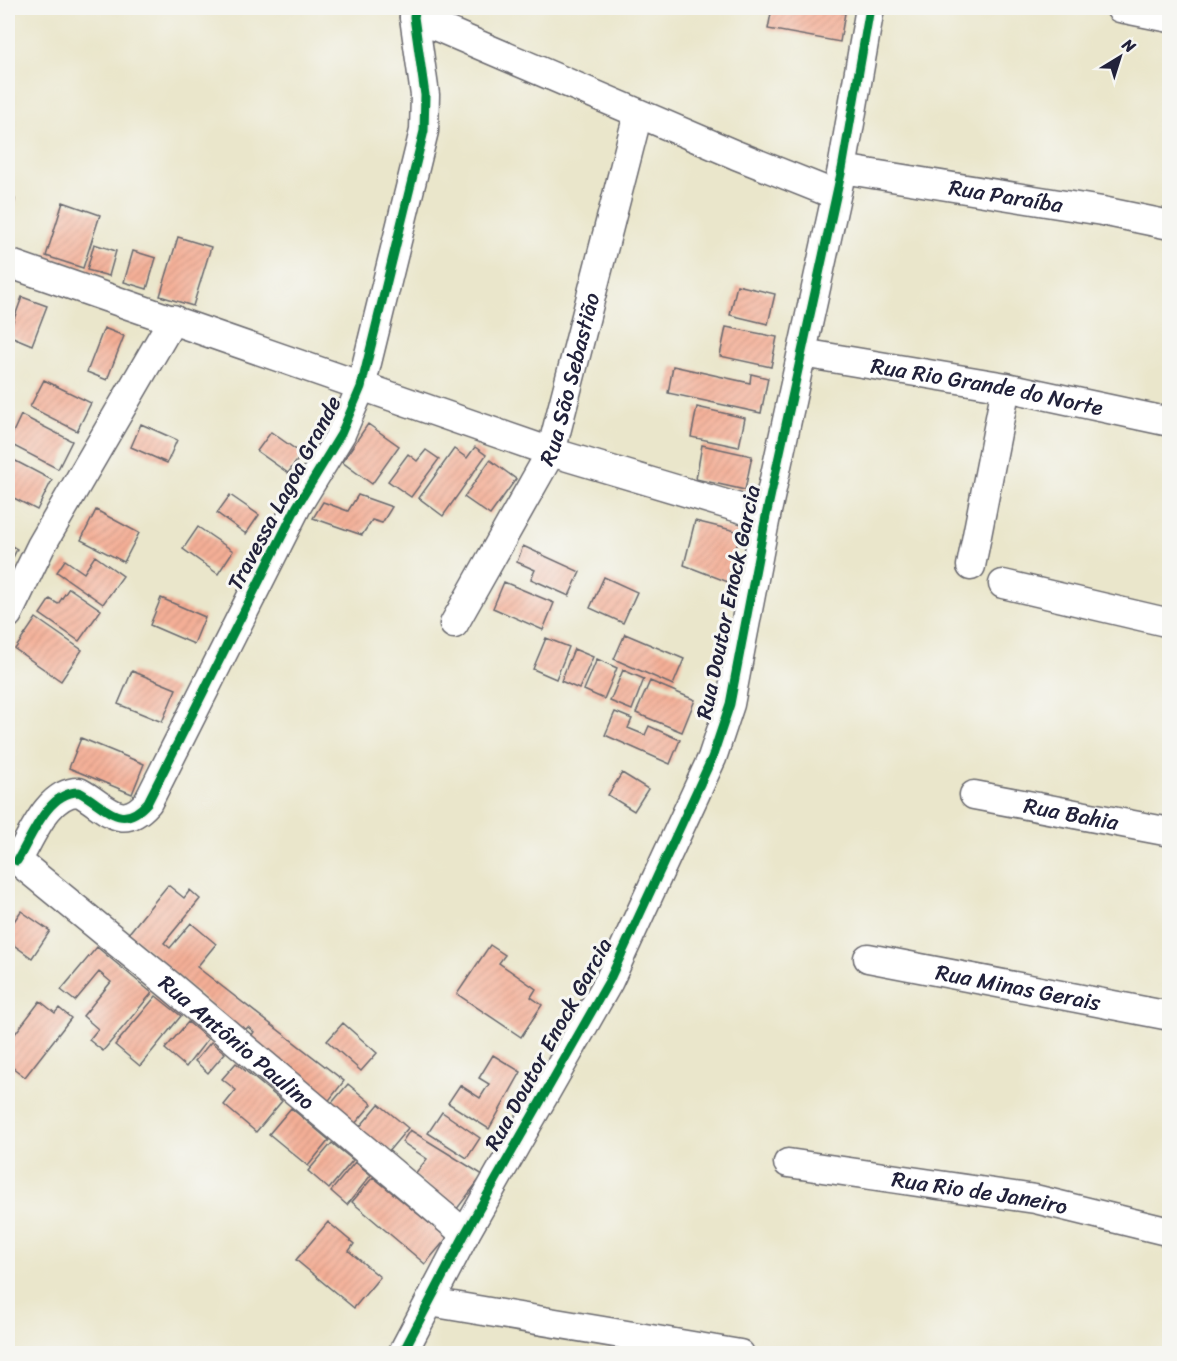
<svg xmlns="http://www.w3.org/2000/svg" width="1177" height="1361" viewBox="0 0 1177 1361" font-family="Sriracha,sans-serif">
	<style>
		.building { fill: url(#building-hatch) }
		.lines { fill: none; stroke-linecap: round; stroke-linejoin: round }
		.minor-casing { stroke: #68676d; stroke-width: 31 }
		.minor { stroke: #fff; stroke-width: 28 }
		.cycleway-casing { stroke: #f6f6f2; stroke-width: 13 }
		.cycleway { stroke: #00873e; stroke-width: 9 }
		.labels { text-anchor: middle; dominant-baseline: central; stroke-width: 6; stroke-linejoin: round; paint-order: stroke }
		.street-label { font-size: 22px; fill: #22223b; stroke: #f6f6f2 }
	</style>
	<defs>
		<pattern id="building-hatch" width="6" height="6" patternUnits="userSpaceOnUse" patternTransform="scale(1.5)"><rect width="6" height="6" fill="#f4af96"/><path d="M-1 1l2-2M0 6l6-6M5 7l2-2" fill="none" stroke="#d19682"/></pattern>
	</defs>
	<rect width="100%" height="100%" fill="#f6f6f2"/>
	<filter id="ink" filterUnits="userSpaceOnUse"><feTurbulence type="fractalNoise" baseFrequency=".0167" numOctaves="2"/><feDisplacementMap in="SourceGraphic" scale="12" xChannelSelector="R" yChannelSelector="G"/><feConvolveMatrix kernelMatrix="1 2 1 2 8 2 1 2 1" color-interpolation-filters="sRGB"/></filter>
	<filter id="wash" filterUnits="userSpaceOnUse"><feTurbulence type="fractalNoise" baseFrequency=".008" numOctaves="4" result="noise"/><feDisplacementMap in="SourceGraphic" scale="24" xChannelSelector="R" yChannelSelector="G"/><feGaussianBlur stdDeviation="1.35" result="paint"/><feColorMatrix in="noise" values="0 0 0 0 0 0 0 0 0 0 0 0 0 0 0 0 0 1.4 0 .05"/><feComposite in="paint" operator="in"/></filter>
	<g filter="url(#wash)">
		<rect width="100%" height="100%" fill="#eae6cb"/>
		<g id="blocks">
			<!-- building -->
			<path class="building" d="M 772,8 L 817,8 L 845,13 L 840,42 L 768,29 Z
				M 8,197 L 15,199 L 9,232 L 8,232 Z
				M 63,202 L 100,215 L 83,268 L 46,256 Z
				M 178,237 L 211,247 L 193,306 L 160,296 Z
				M 94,244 L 116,251 L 109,276 L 87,270 Z
				M 133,251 L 156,258 L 147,289 L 124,282 Z
				M 737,285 L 775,294 L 768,324 L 730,315 Z
				M 22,297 L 47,306 L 32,345 L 8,335 Z
				M 726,327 L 777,337 L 771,367 L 720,356 Z
				M 104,328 L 124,336 L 107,380 L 87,372 Z
				M 673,366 L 750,383 L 751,374 L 768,378 L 761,413 L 668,393 Z
				M 44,380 L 91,403 L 77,431 L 30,407 Z
				M 697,407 L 745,418 L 739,447 L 691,437 Z
				M 21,415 L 72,441 L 58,469 L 8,443 Z
				M 141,424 L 177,440 L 167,463 L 131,447 Z
				M 368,424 L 399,446 L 372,484 L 342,462 Z
				M 271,432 L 302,454 L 288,473 L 257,451 Z
				M 702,445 L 752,456 L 745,490 L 696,479 Z
				M 475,447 L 486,455 L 443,516 L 419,498 L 454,449 L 467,458 Z
				M 426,450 L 439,459 L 411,497 L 388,481 L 408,454 L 417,461 Z
				M 8,457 L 52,480 L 37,510 L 8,495 Z
				M 490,460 L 516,479 L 490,515 L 464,497 Z
				M 230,495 L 259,515 L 246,534 L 217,513 Z
				M 358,495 L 392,507 L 382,523 L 372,520 L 362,535 L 313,518 L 323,502 L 348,511 Z
				M 96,510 L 139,533 L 124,562 L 81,540 Z
				M 695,521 L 740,532 L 728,582 L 684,565 Z
				M 198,527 L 233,551 L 218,574 L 183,549 Z
				M 8,544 L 17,549 L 8,568 Z
				M 523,546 L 580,572 L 569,596 L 531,579 L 535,570 L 517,562 Z
				M 95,556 L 123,576 L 103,604 L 57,572 L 65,560 L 84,573 Z
				M 604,577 L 637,592 L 623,623 L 590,608 Z
				M 504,582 L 554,603 L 543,630 L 493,608 Z
				M 69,588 L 101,610 L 79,641 L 40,614 L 50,599 L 58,604 Z
				M 161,598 L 205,617 L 194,644 L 150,625 Z
				M 36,618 L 82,650 L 61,681 L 15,649 Z
				M 625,634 L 684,659 L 673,685 L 614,659 Z
				M 546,638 L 569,647 L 556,679 L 533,669 Z
				M 574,649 L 593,657 L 579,689 L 561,681 Z
				M 597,659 L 617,668 L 604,699 L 584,690 Z
				M 623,670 L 644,679 L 632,710 L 610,701 Z
				M 132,671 L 176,689 L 162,722 L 118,704 Z
				M 650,681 L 695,700 L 682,732 L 636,713 Z
				M 615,712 L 632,719 L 628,728 L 645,735 L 649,726 L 680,740 L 670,764 L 605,735 Z
				M 81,738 L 144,764 L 132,794 L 69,768 Z
				M 622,773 L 648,789 L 634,811 L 608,795 Z
				M 168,885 L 184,898 L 190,890 L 200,899 L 164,943 L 170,948 L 191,923 L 216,944 L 197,967 L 344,1081 L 327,1103 L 249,1039 L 254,1032 L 248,1027 L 242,1033 L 129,933 Z
				M 21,911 L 50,931 L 32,958 L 8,941 L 8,930 Z
				M 490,945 L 505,955 L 499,963 L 536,989 L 531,997 L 542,1005 L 521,1037 L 457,994 Z
				M 97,947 L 152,993 L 103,1051 L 89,1040 L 98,1029 L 83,1016 L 111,982 L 99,972 L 75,1001 L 61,990 Z
				M 156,996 L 181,1016 L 140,1066 L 115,1045 Z
				M 40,1001 L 55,1013 L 59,1008 L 71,1018 L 25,1077 L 8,1064 L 8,1043 Z
				M 188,1022 L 208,1039 L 186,1067 L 165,1049 Z
				M 343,1023 L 377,1053 L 361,1071 L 327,1041 Z
				M 211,1042 L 225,1053 L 208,1073 L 195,1061 Z
				M 493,1055 L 521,1072 L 489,1129 L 448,1103 L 460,1085 L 480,1098 L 489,1084 L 479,1078 Z
				M 236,1063 L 282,1101 L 256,1132 L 224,1105 L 236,1090 L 222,1079 Z
				M 348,1084 L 372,1104 L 354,1125 L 330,1105 Z
				M 379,1104 L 408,1128 L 387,1153 L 358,1129 Z
				M 291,1108 L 329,1140 L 308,1166 L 269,1134 Z
				M 442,1112 L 480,1138 L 467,1158 L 428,1133 Z
				M 410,1130 L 483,1175 L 456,1210 L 414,1175 L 427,1159 L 402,1142 Z
				M 332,1143 L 353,1160 L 329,1189 L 308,1171 Z
				M 355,1162 L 371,1175 L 347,1205 L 331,1191 Z
				M 373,1177 L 447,1238 L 425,1264 L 352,1202 Z
				M 328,1222 L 354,1244 L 349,1251 L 380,1277 L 354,1308 L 296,1260 Z"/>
		</g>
	</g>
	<g filter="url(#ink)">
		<use href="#blocks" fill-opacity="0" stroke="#68676d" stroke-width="1.5"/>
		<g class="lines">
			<defs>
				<g id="minor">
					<path d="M 1120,8 L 1170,18"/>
					<path d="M 414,17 L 736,155 L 836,195"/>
					<path id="s1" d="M 842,169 L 1102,211 L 1170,225"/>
					<path d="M 8,263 L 551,452 L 766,516"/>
					<path id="s2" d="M 802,353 L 1006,387 L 1170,422"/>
					<path d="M 971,566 L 1006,387"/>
					<path d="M 1003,584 L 1170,623"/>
					<path d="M 8,614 L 41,546 L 173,319"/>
					<path id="s3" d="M 454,624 L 551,452 L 638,114"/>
					<path id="s4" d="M 974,795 L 1170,832"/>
					<path id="s5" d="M 8,853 L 172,987 L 465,1234"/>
					<path d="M 17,861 C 31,838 48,791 79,792 C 107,807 121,833 148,802 L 297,506 L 341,434 L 361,387 L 424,131 L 425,95 L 414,17 L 416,8"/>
					<path id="s6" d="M 868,958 L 1170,1016"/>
					<path id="s7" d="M 788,1163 L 1035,1199 L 1170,1232"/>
					<path d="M 430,1302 L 740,1354"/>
					<path d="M 402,1354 L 465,1234 L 609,981 L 712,758 L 730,704 L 766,516 L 842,169 L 870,8"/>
				</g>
			</defs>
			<!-- minor casing -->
			<use href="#minor" class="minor-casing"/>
			<!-- minor -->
			<use href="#minor" class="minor"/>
			<defs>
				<path id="cycleway" d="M 17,861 C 31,838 48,791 79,792 C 107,807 121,833 148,802 L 297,506 L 341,434 L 361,387 L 424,131 L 425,95 L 414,17 L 416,8
					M 402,1354 L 465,1234 L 609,981 L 712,758 L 730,704 L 766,516 L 842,169 L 870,8"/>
			</defs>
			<!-- cycleway casing -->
			<use href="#cycleway" class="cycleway-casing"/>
			<!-- cycleway -->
			<use href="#cycleway" class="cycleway"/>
		</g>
	</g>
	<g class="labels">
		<!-- street labels -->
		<g class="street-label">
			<text stroke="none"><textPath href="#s1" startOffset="166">Rua Paraíba</textPath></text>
			<text stroke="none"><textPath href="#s3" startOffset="273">Rua São Sebastião</textPath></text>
			<text stroke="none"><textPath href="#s2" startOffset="188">Rua Rio Grande do Norte</textPath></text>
			<text transform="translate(284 493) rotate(-62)">Travessa Lagoa Grande</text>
			<text transform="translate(728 602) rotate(-78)">Rua Doutor Enock Garcia</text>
			<text stroke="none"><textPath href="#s4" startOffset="99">Rua Bahia</textPath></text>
			<text stroke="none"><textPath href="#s6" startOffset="153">Rua Minas Gerais</textPath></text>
			<text stroke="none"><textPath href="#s5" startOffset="297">Rua Antônio Paulino</textPath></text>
			<text transform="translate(548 1044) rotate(-61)">Rua Doutor Enock Garcia</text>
			<text stroke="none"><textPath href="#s7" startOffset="194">Rua Rio de Janeiro</textPath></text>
		</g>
	</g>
	<!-- margin -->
	<rect width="1177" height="1361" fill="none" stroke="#f6f6f2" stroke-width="30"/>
	<!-- north arrow -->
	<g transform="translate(1120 57) rotate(38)" stroke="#f6f6f2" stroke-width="4.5" paint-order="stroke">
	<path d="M0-4.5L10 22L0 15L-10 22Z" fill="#22223b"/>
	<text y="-9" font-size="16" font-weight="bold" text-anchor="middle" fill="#22223b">N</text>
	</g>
</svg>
